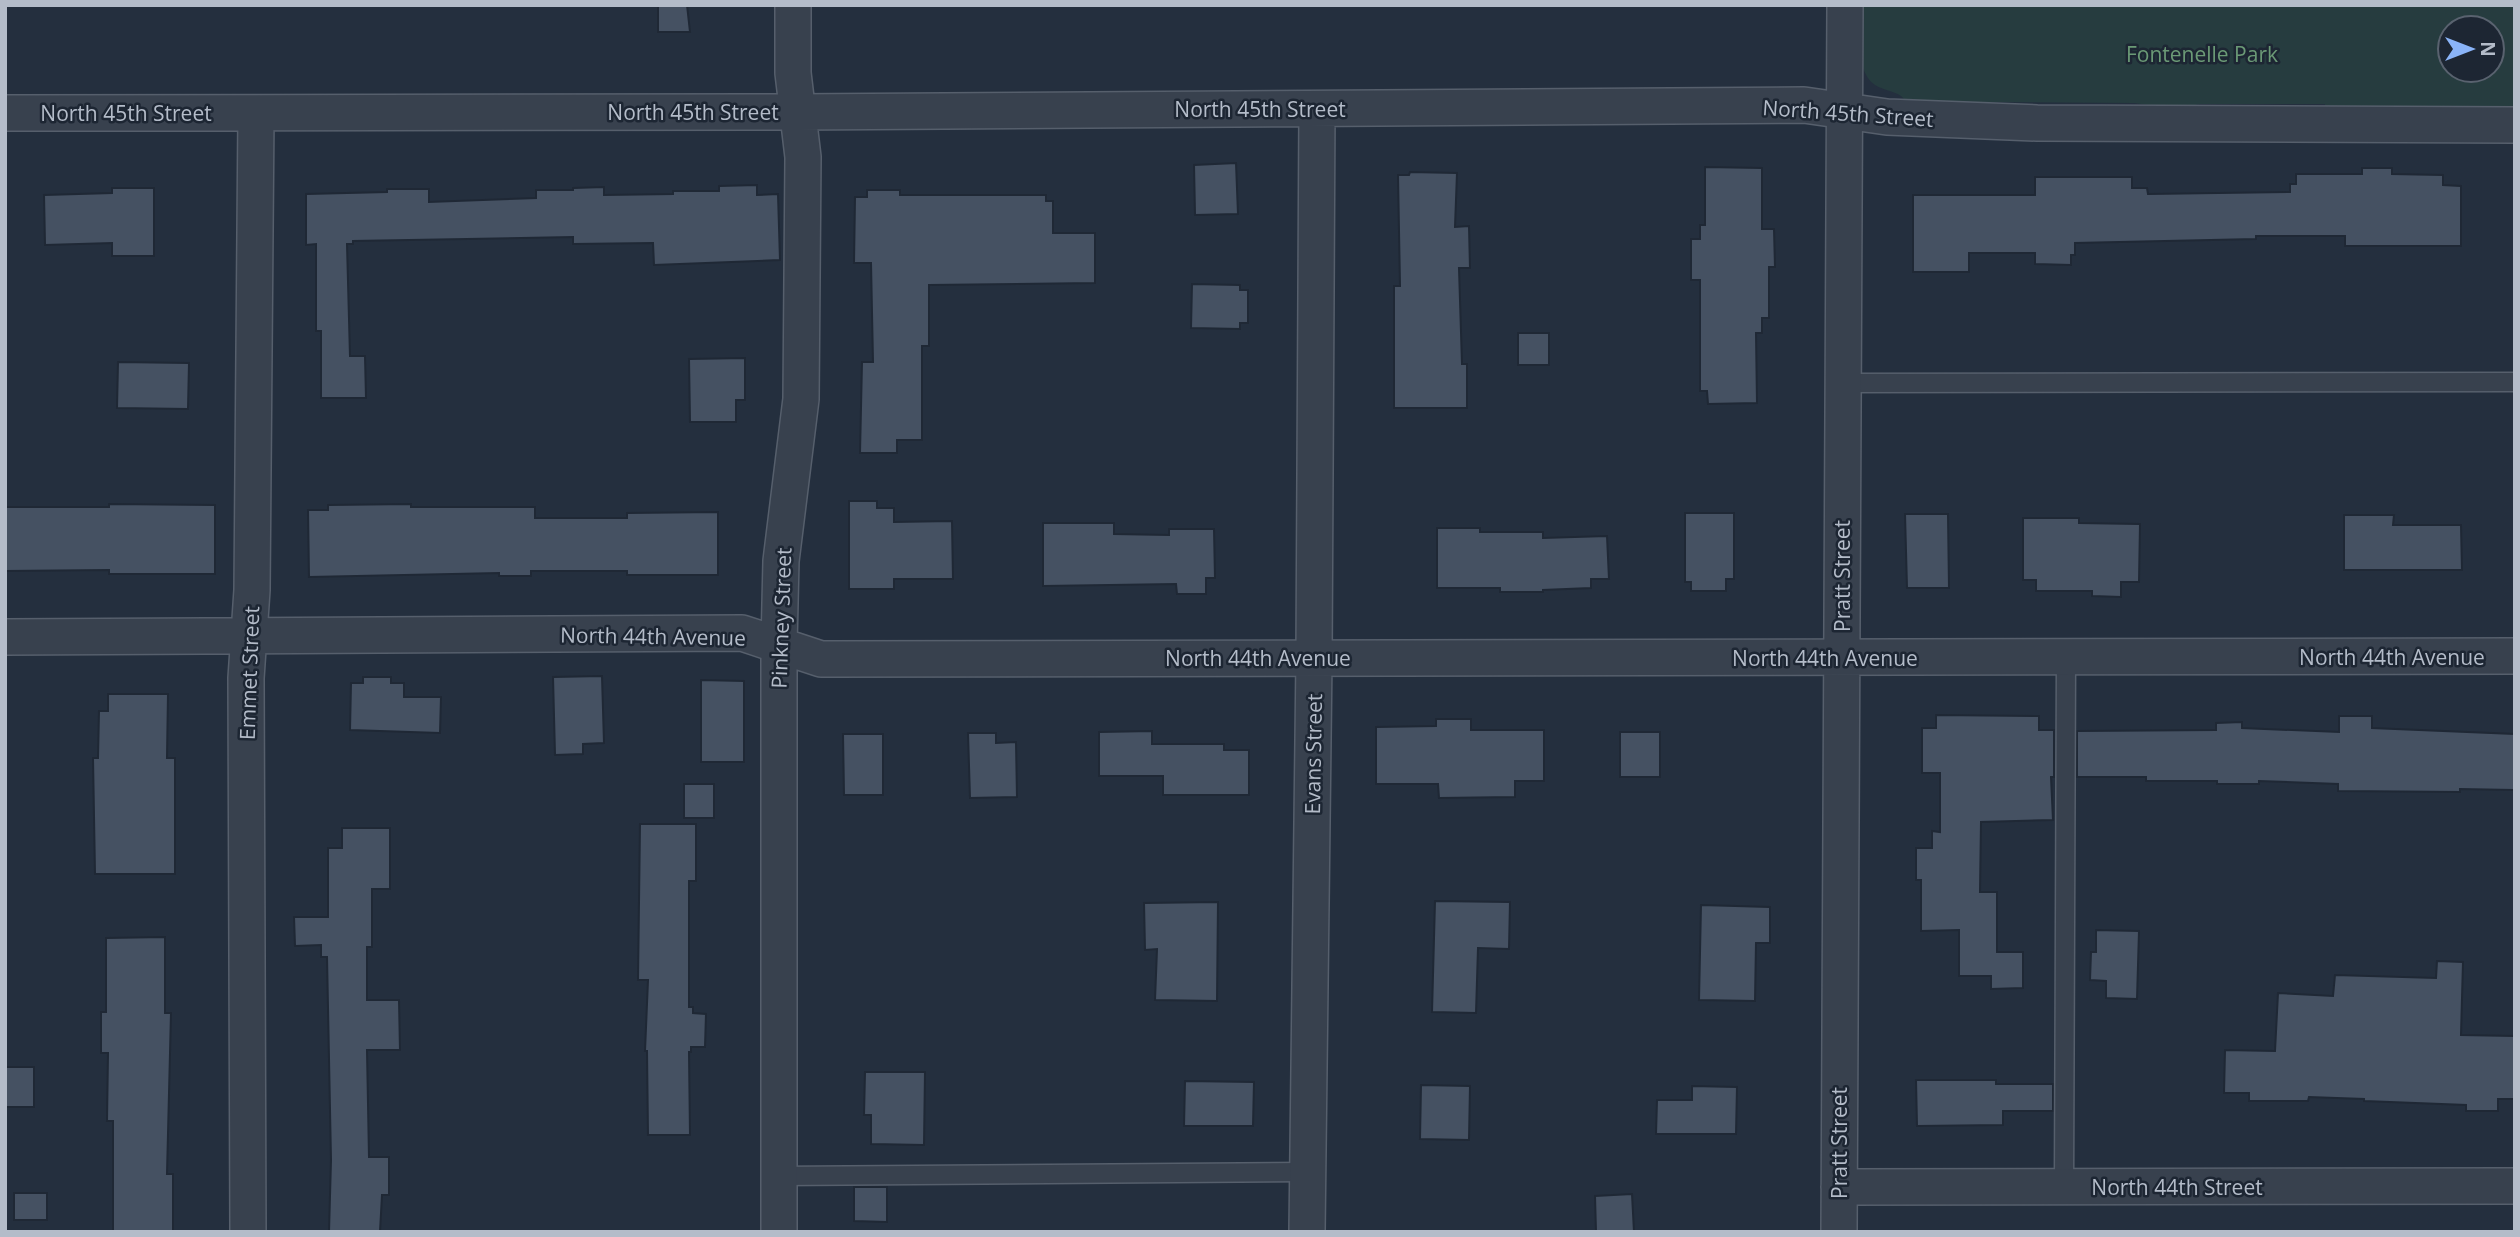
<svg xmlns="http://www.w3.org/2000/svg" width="2520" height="1237" viewBox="0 0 2520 1237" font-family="'Open Sans',sans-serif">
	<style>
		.green { fill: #263c3f; fill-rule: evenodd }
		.building { fill: #455162; stroke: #1f2835; stroke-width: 2 }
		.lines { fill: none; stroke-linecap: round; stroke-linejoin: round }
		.lane-casing { stroke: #565f6c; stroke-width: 21 }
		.street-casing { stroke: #565f6c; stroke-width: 38 }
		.lane { stroke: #38414e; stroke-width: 18 }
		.street { stroke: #38414e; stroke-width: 35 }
		.labels { text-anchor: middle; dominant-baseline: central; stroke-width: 5; stroke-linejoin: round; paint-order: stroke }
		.park-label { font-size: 21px; fill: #6b9a76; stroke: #1d2633 }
		.street-label { font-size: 21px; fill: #b4bcc9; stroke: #1d2633 }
	</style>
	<rect width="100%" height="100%" fill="#242f3e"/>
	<!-- green -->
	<path class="green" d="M 1862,5 L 2515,5 L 2515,130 L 2324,112 L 2325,104 L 2200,104 L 2176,109 L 2134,103 L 1986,102 L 1950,104 L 1904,99 C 1898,91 1884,91 1875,85 C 1853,70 1862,27 1862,5 ZM 2450,28 L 2492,28 L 2492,70 L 2450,70 Z"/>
	<!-- building -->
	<path class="building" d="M 658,5 L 687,5 L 690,32 L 658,32 Z
		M 1236,163 L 1238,214 L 1195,215 L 1194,165 Z
		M 1705,167 L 1762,168 L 1762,229 L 1774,229 L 1775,267 L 1769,267 L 1769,318 L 1762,318 L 1762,333 L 1756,333 L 1757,403 L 1708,404 L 1707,391 L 1700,391 L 1700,280 L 1691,280 L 1691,239 L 1700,239 L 1700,225 L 1705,225 Z
		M 2362,168 L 2392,168 L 2392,174 L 2443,175 L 2443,185 L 2461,186 L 2461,246 L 2345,246 L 2345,236 L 2256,236 L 2256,239 L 2075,243 L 2075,255 L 2071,255 L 2071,265 L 2035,264 L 2035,253 L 1969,253 L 1969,272 L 1913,272 L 1913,195 L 2035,195 L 2035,177 L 2132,177 L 2132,188 L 2147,188 L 2148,194 L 2290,192 L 2290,184 L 2296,184 L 2296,174 L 2362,174 Z
		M 1410,172 L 1457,173 L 1455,227 L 1469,226 L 1470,268 L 1459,268 L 1462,364 L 1467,364 L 1467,408 L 1394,408 L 1394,286 L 1400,286 L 1398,175 L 1409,175 Z
		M 757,185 L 757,195 L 778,194 L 780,260 L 654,265 L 653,243 L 573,244 L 573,237 L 353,241 L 353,244 L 347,244 L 350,356 L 365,356 L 366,398 L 321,398 L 321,331 L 316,331 L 316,244 L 306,245 L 306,194 L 387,192 L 387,189 L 429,189 L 429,202 L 536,198 L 536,190 L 573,190 L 573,188 L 604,187 L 604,195 L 673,194 L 673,191 L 719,191 L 719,186 Z
		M 112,188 L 154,188 L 154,256 L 112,256 L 112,243 L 45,245 L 44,195 L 112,193 Z
		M 867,190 L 900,190 L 900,195 L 1046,195 L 1046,201 L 1053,201 L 1053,233 L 1095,233 L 1095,283 L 929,285 L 929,346 L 922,346 L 922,440 L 897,440 L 897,453 L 860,453 L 862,362 L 873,362 L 871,263 L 854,263 L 855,197 L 867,197 Z
		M 1192,284 L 1240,285 L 1240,290 L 1248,290 L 1248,323 L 1240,323 L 1240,329 L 1191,328 Z
		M 1518,333 L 1549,333 L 1549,365 L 1518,365 Z
		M 745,358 L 745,400 L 736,400 L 736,422 L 690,422 L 689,359 Z
		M 118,362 L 189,363 L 188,409 L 117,408 Z
		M 849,501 L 877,501 L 877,508 L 894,508 L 894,522 L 952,521 L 953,579 L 894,579 L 894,589 L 849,589 Z
		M 109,504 L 215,505 L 215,574 L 109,574 L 109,570 L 5,571 L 5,507 L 109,507 Z
		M 411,504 L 411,507 L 535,507 L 535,518 L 627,518 L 627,513 L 718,512 L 718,575 L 627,575 L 627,571 L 531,571 L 531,576 L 499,576 L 499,573 L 309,577 L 308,510 L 328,510 L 328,505 Z
		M 1685,513 L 1734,513 L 1734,579 L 1726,579 L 1726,591 L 1691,591 L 1691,582 L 1685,582 Z
		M 1905,514 L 1948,514 L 1949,588 L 1907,588 Z
		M 2344,515 L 2394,515 L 2393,525 L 2461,525 L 2462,570 L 2344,570 Z
		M 2023,518 L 2079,518 L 2079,523 L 2140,524 L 2139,582 L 2121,582 L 2121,597 L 2092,596 L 2092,591 L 2036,591 L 2036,580 L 2023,580 Z
		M 1043,523 L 1114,523 L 1114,534 L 1169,535 L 1169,529 L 1214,529 L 1215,578 L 1206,578 L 1206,594 L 1177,594 L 1176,584 L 1043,586 Z
		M 1437,528 L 1480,528 L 1480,532 L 1543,532 L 1543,538 L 1607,536 L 1609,579 L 1591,579 L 1591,588 L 1543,590 L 1543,592 L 1500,592 L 1500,588 L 1437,588 Z
		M 602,676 L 604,743 L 583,744 L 583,754 L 555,755 L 553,677 Z
		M 363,677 L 391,677 L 391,683 L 404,683 L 404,697 L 441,697 L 440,733 L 350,730 L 351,683 L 363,683 Z
		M 701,680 L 744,681 L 744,762 L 701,762 Z
		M 108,694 L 168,694 L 167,758 L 175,758 L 175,874 L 95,874 L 93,758 L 98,758 L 99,711 L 108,711 Z
		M 1936,715 L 2039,716 L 2039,730 L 2054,730 L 2054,777 L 2051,777 L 2053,820 L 1981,822 L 1980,892 L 1997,892 L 1997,952 L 2023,952 L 2023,988 L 1991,989 L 1991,976 L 1959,976 L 1959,930 L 1921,931 L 1921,880 L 1916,880 L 1916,848 L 1932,848 L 1932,831 L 1940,832 L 1940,773 L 1922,773 L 1922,728 L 1936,728 Z
		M 2339,716 L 2372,716 L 2372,728 L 2515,734 L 2514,790 L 2460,789 L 2460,792 L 2338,791 L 2338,784 L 2259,781 L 2259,784 L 2217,784 L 2217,781 L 2146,781 L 2146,777 L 2077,777 L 2077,731 L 2216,730 L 2216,723 L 2242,722 L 2242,728 L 2339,732 Z
		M 1436,719 L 1471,719 L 1471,730 L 1544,730 L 1544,781 L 1515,781 L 1515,797 L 1439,798 L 1438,784 L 1376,784 L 1376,727 L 1436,726 Z
		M 1152,731 L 1152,744 L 1224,744 L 1224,750 L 1249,750 L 1249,795 L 1163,795 L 1163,776 L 1099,776 L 1099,732 Z
		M 1620,732 L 1660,732 L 1660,777 L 1620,777 Z
		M 968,733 L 996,733 L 996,743 L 1016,742 L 1017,797 L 970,798 Z
		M 843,734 L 883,734 L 883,795 L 844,795 Z
		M 684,784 L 714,784 L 714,818 L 684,818 Z
		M 640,824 L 696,824 L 696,881 L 689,881 L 689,1007 L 693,1007 L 693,1013 L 706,1014 L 705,1047 L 691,1047 L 691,1052 L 689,1052 L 690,1135 L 648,1135 L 647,1051 L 645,1051 L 648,980 L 638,980 Z
		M 342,828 L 390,828 L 390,889 L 372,889 L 372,947 L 367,947 L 367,1000 L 399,1000 L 400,1050 L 367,1050 L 369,1157 L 389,1157 L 389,1195 L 382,1195 L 380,1232 L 329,1232 L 331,1160 L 327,957 L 321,957 L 321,945 L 295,946 L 294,917 L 328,917 L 328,848 L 342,848 Z
		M 1435,901 L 1510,902 L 1509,949 L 1478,948 L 1476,1013 L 1432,1012 Z
		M 1218,902 L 1217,1001 L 1155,1000 L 1157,949 L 1145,950 L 1144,903 Z
		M 1701,905 L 1770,907 L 1770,943 L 1756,943 L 1755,1001 L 1699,1000 Z
		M 2096,930 L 2139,931 L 2137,999 L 2106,998 L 2106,981 L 2090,980 L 2091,952 L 2096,952 Z
		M 165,937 L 165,1013 L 171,1013 L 167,1174 L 173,1174 L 173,1232 L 113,1232 L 113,1121 L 107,1121 L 108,1053 L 101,1053 L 101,1012 L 106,1012 L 106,938 Z
		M 2437,961 L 2463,962 L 2461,1035 L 2515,1036 L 2515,1099 L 2498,1099 L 2498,1111 L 2466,1111 L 2466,1105 L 2364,1101 L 2364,1099 L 2309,1097 L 2308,1101 L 2249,1101 L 2249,1093 L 2224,1093 L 2225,1050 L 2275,1051 L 2278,993 L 2333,996 L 2335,975 L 2436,978 Z
		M 5,1067 L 34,1067 L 34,1107 L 5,1107 Z
		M 865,1072 L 925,1072 L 924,1145 L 871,1144 L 871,1115 L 864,1115 Z
		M 1916,1080 L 1996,1080 L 1996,1084 L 2053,1084 L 2053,1111 L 2003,1111 L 2003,1125 L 1917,1126 Z
		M 1185,1081 L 1254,1082 L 1253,1126 L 1184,1126 Z
		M 1421,1085 L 1470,1086 L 1469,1140 L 1420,1139 Z
		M 1692,1086 L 1737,1087 L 1736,1134 L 1656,1134 L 1657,1100 L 1692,1100 Z
		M 854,1187 L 887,1187 L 887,1222 L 854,1221 Z
		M 14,1193 L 47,1193 L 47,1220 L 14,1220 Z
		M 1632,1194 L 1634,1232 L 1596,1232 L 1595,1196 Z"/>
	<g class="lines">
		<defs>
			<path id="lane" d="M 1843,383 L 2515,382
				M 779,1176 L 1308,1172
				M 2064,1187 L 2066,658"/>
			<path id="street" d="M 5,113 L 797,112 L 1804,105 L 1887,117 L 2037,123 L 2515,125
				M 5,637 L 742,633 L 821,659 L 2515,656
				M 1839,1187 L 2515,1186
				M 248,1232 L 246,678 L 252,590 L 256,114
				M 779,1232 L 779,645 L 781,561 L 801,399 L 803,157 L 793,73 L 793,5
				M 1307,1232 L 1314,658 L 1317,109
				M 1839,1232 L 1845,5"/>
		</defs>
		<!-- lane casing -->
		<use href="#lane" class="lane-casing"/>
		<!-- street casing -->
		<use href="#street" class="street-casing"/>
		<!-- lane -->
		<use href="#lane" class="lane"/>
		<!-- street -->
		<use href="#street" class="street"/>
	</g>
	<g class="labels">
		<!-- park labels -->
		<g class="park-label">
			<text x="2202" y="54">Fontenelle Park</text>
		</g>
		<!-- street labels -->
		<g class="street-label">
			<text x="1260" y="109">North 45th Street</text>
			<text x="693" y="112">North 45th Street</text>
			<text x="126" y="113">North 45th Street</text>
			<text transform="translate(1848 113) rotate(4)">North 45th Street</text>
			<text transform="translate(1842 576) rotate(-90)">Pratt Street</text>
			<text transform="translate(781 618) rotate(-88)">Pinkney Street</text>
			<text transform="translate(653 636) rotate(1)">North 44th Avenue</text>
			<text x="2392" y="657">North 44th Avenue</text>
			<text x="1258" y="658">North 44th Avenue</text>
			<text x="1825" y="658">North 44th Avenue</text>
			<text transform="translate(249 673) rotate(-88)">Emmet Street</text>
			<text transform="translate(1313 754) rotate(-89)">Evans Street</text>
			<text transform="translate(1839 1143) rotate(-90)">Pratt Street</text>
			<text x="2177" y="1187">North 44th Street</text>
		</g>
	</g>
	<!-- border -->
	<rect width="2520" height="1237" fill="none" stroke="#b4bcc9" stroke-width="14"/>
	<!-- north arrow -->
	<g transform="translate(2471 49) rotate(90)"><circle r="33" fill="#1d2633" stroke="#59626f" stroke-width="2"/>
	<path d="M0-5L12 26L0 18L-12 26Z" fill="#8ab4f8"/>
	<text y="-10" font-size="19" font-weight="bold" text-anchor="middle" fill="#b4bcc9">N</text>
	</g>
</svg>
